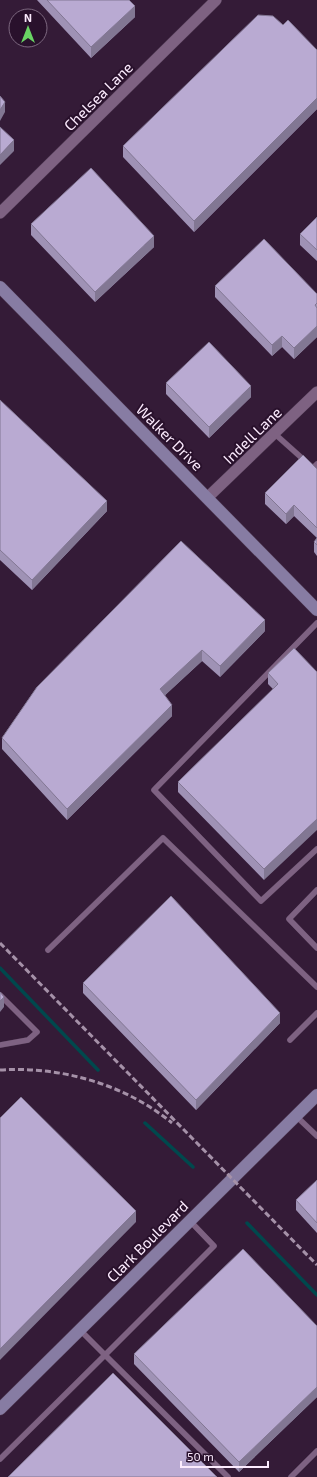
<svg xmlns="http://www.w3.org/2000/svg" width="317" height="1477" viewBox="0 0 317 1477" font-family="'Exo 2',sans-serif">
	<style>
		.lines { fill: none; stroke-linecap: round; stroke-linejoin: round }
		.stream { stroke: #00484d; stroke-width: 3.5 }
		.lane-casing { stroke: #4c374f; stroke-width: 6 }
		.street-casing { stroke: #4c374f; stroke-width: 12 }
		.secondary-casing { stroke: #4c374f; stroke-width: 13 }
		.lane { stroke: #7e6282; stroke-width: 5.5 }
		.street { stroke: #7e6282; stroke-width: 11 }
		.secondary { stroke: #877ca3; stroke-width: 12 }
		.rail { stroke: #a591a8; stroke-width: 3; stroke-dasharray: 6 3; stroke-linecap: butt }
		.wall { fill: #9f92b5 }
		.shaded-wall { fill: #827793 }
		.building { fill: #b9aad2; stroke: #827793 }
		.labels { text-anchor: middle; dominant-baseline: central; stroke-width: 4; stroke-linejoin: round; paint-order: stroke }
		.street-label { font-size: 15px; fill: #fcebfe; stroke: #29112c }
	</style>
	<rect width="100%" height="100%" fill="#341b37"/>
	<g class="lines">
		<!-- stream -->
		<path class="stream" d="M 0,968 L 98,1070
			M 145,1123 L 193,1167
			M 247,1223 L 317,1295"/>
		<defs>
			<path id="lane" d="M 275,434 L 313,468 L 317,464
				M 317,623 L 154,790 L 261,901 L 317,849
				M 317,890 L 289,919 L 317,948
				M 48,950 L 163,838 L 317,987
				M 0,995 L 37,1032 L 28,1040 L 0,1045
				M 290,1040 L 317,1013
				M 296,1116 L 317,1136
				M 190,1221 L 214,1246 L 105,1355 L 228,1477
				M 0,1459 L 105,1355 L 80,1330
				M 291,1477 L 317,1451"/>
			<path id="street" d="M 0,213 L 216,0
				M 207,498 L 317,392"/>
			<path id="secondary" d="M 0,287 L 317,610
				M 0,1409 L 317,1095"/>
		</defs>
		<!-- lane casing -->
		<use href="#lane" class="lane-casing"/>
		<!-- street casing -->
		<use href="#street" class="street-casing"/>
		<!-- secondary casing -->
		<use href="#secondary" class="secondary-casing"/>
		<!-- lane -->
		<use href="#lane" class="lane"/>
		<!-- street -->
		<use href="#street" class="street"/>
		<!-- secondary -->
		<use href="#secondary" class="secondary"/>
		<!-- rail -->
		<path class="rail" d="M 0,943 L 317,1265
			M 0,1070 C 60,1066 125,1084 172,1123"/>
	</g>
	<!-- wall -->
	<path class="wall" d="M 37,0 L 129,0 L 135,17 L 91,58 Z
		M 283,25 L 317,50 L 317,109 L 194,232 L 123,157 L 123,146 Z
		M 317,217 L 317,261 L 300,245 L 300,234 Z
		M 31,224 L 154,247 L 95,302 L 31,235 Z
		M 215,286 L 317,294 L 317,337 L 294,359 L 282,347 L 272,356 L 215,297 Z
		M 166,383 L 251,397 L 209,438 L 166,394 Z
		M 0,400 L 107,511 L 32,590 L 0,560 Z
		M 317,469 L 317,556 L 314,552 L 314,542 L 317,538 L 294,516 L 286,524 L 265,504 L 265,493 Z
		M 265,631 L 220,677 L 202,661 L 165,695 L 172,716 L 67,820 L 2,749 L 2,738 L 37,687 Z
		M 294,648 L 264,880 L 178,792 L 178,782 L 273,689 L 268,684 L 268,673 Z
		M 83,983 L 280,1023 L 196,1110 L 83,993 Z
		M 317,1180 L 317,1233 L 296,1210 L 296,1200 Z
		M 317,1326 L 317,1397 L 239,1472 L 134,1364 L 134,1354 Z"/>
	<!-- shaded-wall -->
	<path class="shaded-wall" d="M 135,6 L 135,17 L 91,58 L 91,47 Z
		M 317,98 L 317,109 L 194,232 L 194,221 Z
		M 5,102 L 5,112 L 0,121 L 0,110 Z
		M 14,140 L 14,151 L 0,165 L 0,155 Z
		M 154,236 L 154,247 L 95,302 L 95,292 Z
		M 317,326 L 317,337 L 294,359 L 294,348 Z
		M 282,336 L 282,347 L 272,356 L 272,345 Z
		M 251,386 L 251,397 L 209,438 L 209,427 Z
		M 107,501 L 107,511 L 32,590 L 32,580 Z
		M 294,505 L 294,516 L 286,524 L 286,514 Z
		M 265,620 L 265,631 L 220,677 L 220,666 Z
		M 202,650 L 202,661 L 160,700 L 160,689 Z
		M 172,705 L 172,716 L 67,820 L 67,809 Z
		M 317,819 L 317,830 L 264,880 L 264,869 Z
		M 4,997 L 4,1007 L 0,1012 L 0,1001 Z
		M 280,1013 L 280,1023 L 196,1110 L 196,1100 Z
		M 136,1211 L 136,1222 L 0,1360 L 0,1349 Z
		M 317,1387 L 317,1397 L 239,1472 L 239,1462 Z"/>
	<!-- building -->
	<path class="building" d="M 47,0 L 129,0 L 135,6 L 91,47 Z
		M 258,15 L 273,16 L 283,25 L 288,20 L 317,50 L 317,98 L 194,221 L 123,146 Z
		M 0,96 L 5,102 L 0,110 Z
		M 0,127 L 14,140 L 0,155 Z
		M 91,168 L 154,236 L 95,292 L 31,224 Z
		M 317,217 L 317,250 L 300,234 Z
		M 264,239 L 317,294 L 317,303 L 315,305 L 317,308 L 317,326 L 294,348 L 282,336 L 272,345 L 215,286 Z
		M 209,342 L 251,386 L 209,427 L 166,383 Z
		M 0,400 L 107,501 L 32,580 L 0,550 Z
		M 303,455 L 317,469 L 317,528 L 294,505 L 286,514 L 265,493 Z
		M 317,538 L 317,545 L 314,542 Z
		M 181,541 L 265,620 L 220,666 L 202,650 L 160,689 L 172,705 L 67,809 L 2,738 L 37,687 Z
		M 294,648 L 317,672 L 317,819 L 264,869 L 178,782 L 278,684 L 268,673 Z
		M 171,896 L 280,1013 L 196,1100 L 83,983 Z
		M 0,992 L 4,997 L 0,1001 Z
		M 21,1097 L 136,1211 L 0,1349 L 0,1118 Z
		M 317,1180 L 317,1223 L 296,1200 Z
		M 243,1249 L 317,1326 L 317,1387 L 239,1462 L 134,1354 Z
		M 113,1373 L 217,1477 L 8,1477 Z"/>
	<g class="labels">
		<!-- street labels -->
		<g class="street-label">
			<text transform="translate(98 96) rotate(-45)">Chelsea Lane</text>
			<text transform="translate(252 435) rotate(-44)">Indell Lane</text>
			<text transform="translate(170 437) rotate(45)">Walker Drive</text>
			<text transform="translate(147 1241) rotate(-45)">Clark Boulevard</text>
		</g>
	</g>
	<!-- north arrow -->
	<g transform="translate(28 28)"><circle r="19" fill="#29112c" stroke="#7d6880"/>
	<path d="M0-3L7 15L0 10L-7 15Z" fill="#69d464"/>
	<text y="-6" font-size="11" font-weight="bold" text-anchor="middle" fill="#fcebfe">N</text>
	</g>
	<!-- scale -->
	<path d="M181 1461v6h87v-6" fill="none" stroke="#fcebfe" stroke-width="2"/>
	<text x="187" y="1461" font-size="12" fill="#fcebfe" stroke="#29112c" stroke-width="3" paint-order="stroke">50 m</text>
</svg>
